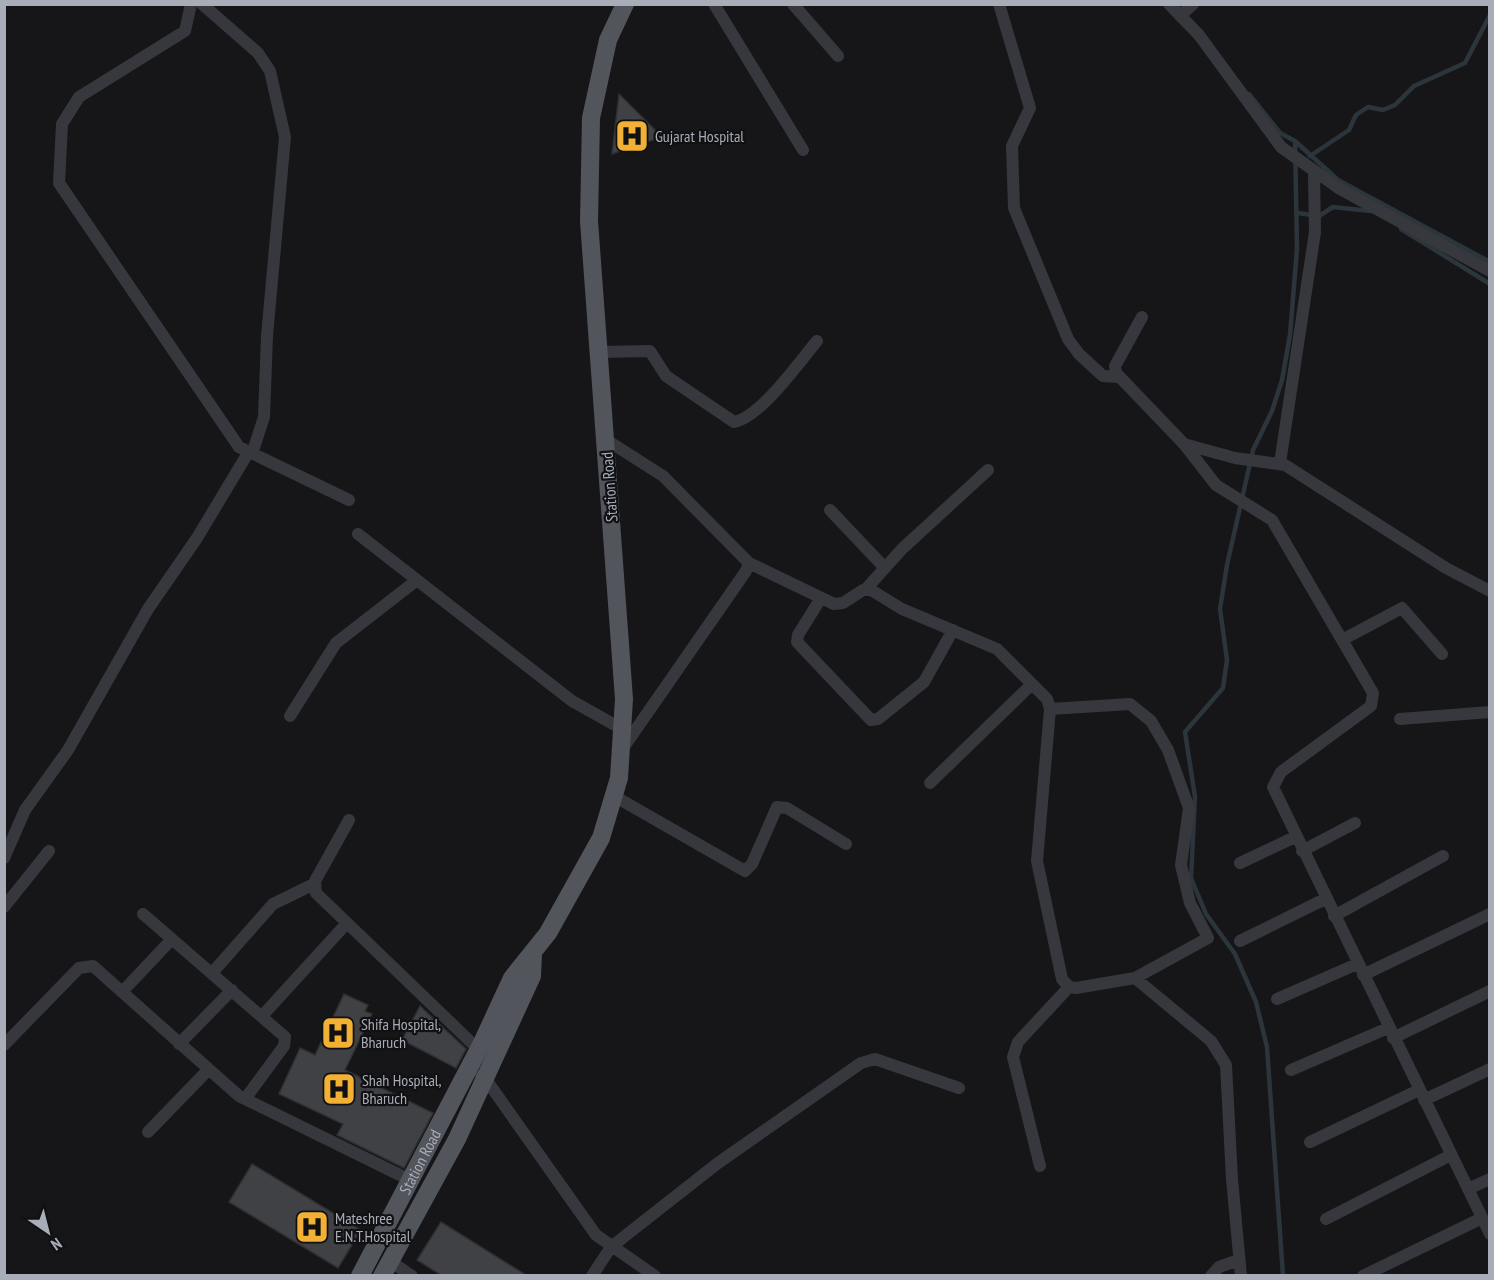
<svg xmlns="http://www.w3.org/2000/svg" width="1494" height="1280" viewBox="0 0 1494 1280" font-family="'PT Sans Narrow',sans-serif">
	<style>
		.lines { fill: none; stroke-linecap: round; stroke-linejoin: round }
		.stream { stroke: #2c353c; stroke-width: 4.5 }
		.building { fill: #404145; stroke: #303034; stroke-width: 1.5 }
		.street { stroke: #37383d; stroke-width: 12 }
		.primary { stroke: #53555c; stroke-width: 18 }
		.labels { text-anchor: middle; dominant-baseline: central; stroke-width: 4.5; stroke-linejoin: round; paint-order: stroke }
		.poi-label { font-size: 16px; fill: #a8adb8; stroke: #111113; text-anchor: start }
		.street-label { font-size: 16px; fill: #a8adb8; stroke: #111113 }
	</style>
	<rect width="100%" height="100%" fill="#161618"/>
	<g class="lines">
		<!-- stream -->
		<path class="stream" d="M 1249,94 L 1280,133 L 1295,141 L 1338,180 L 1490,262
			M 1310,156 L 1349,130 L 1356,115 L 1368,107 L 1383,110 L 1395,105 L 1414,86 L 1465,63 L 1490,15
			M 1298,213 L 1319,216 L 1333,207 L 1370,211
			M 1401,229 L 1490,284
			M 1283,1276 L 1267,1047 L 1256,1002 L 1235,954 L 1206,914 L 1191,878 L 1195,797 L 1185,732 L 1223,688 L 1227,660 L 1220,609 L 1227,565 L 1253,450 L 1272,411 L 1282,380 L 1290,335 L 1297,249 L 1295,141"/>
	</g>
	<!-- building -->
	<path class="building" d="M 619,94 L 662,137 L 612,154 Z
		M 344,994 L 368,1005 L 365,1011 L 372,1014 L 345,1070 L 433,1113 L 404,1168 L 337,1135 L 343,1124 L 279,1094 L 300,1048 L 315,1055 Z
		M 420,1006 L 466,1049 L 456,1068 L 402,1040 Z
		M 252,1164 L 361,1230 L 338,1268 L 229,1202 Z
		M 441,1222 L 526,1275 L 441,1275 L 417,1260 Z"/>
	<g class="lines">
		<!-- street -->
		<path class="street" d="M 191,4 L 185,31 L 79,97 L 62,124 L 59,183 L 239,447 L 349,500
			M 202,4 L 258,53 L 270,71 L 285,137 L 267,336 L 264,417 L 252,454
			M 714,4 L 803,150
			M 793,4 L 838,56
			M 999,4 L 1030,108 L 1012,146 L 1014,208 L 1068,339 L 1079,354 L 1103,376 L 1119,377
			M 1169,4 L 1199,35 L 1281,147 L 1340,189 L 1490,271
			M 1180,16 L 1193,4
			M 1142,317 L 1115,366 L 1116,373 L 1184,444 L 1216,485 L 1272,520 L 1373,693 L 1371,706 L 1281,772 L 1273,787 L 1490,1234
			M 599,352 L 650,351 L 666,376 L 734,422 C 760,418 800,361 817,341
			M 605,439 L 663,476 L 749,563 L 746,571 L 621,751
			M 1184,444 L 1235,458 L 1285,465 L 1446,568 L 1490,591
			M 1280,463 L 1315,232 L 1314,173
			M 830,510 L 885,568
			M 358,534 L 572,701 L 622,729
			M 749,563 L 834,604 L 843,603 L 863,590 L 871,590 L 902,609 L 997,649 L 1047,699 L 1050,709 L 1037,861 L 1062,979 L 1069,987 L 1076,988 L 1135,978 L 1208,938 L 1190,903 L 1181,865 L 1189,808 L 1168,750 L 1151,721 L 1130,704 L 1050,709
			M 866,589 L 902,549 L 988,470
			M 821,598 L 798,635 L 797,642 L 871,720 L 878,719 L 924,682 L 953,630
			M 1342,640 L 1402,608 L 1442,654
			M 290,716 L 336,643 L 417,580
			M 1400,719 L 1490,712
			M 930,783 L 1032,684
			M 614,796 L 745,871 L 752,864 L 777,807 L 787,808 L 846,844
			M 349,820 L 315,881 L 316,893 L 479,1050
			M 1302,851 L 1355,823
			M 4,858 L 25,810 L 68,750 L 148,609 L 197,538 L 248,453
			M 1240,863 L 1295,837
			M 4,907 L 49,851
			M 143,914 L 285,1037 L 284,1046 L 245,1099
			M 1334,916 L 1443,856
			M 1240,941 L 1325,899
			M 212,973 L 273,904 L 314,884
			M 1363,975 L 1490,914
			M 1135,978 L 1211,1041 L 1226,1065 L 1232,1179 L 1241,1276
			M 122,992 L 172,939
			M 1277,999 L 1357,964
			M 262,1016 L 347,923
			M 1393,1038 L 1490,991
			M 179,1044 L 232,990
			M 4,1045 L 79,968 L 93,966 L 239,1096 L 410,1180
			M 1291,1070 L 1388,1028
			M 481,1076 L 485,1078 L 596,1235 L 655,1276
			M 1424,1100 L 1490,1069
			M 148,1132 L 208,1070
			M 1310,1142 L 1419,1090
			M 1040,1166 L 1013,1057 L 1018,1042 L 1069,987
			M 1468,1189 L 1490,1179
			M 1326,1219 L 1451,1155
			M 390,1261 L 412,1276
			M 592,1276 L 611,1247 L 718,1163 L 861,1063 L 875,1059 L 959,1088
			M 1211,1276 L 1219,1267 L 1239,1260
			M 1363,1276 L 1482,1218"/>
		<!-- primary -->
		<g class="primary">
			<path id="s1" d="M 360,1276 L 481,1045 L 512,978 L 548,933 L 601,838 L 619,778 L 624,699 L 589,221 L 591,118 L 608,40 L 625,4"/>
			<path d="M 382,1276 L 457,1139 L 532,976 L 533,954"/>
		</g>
	</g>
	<!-- icons -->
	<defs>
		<symbol id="hospital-square" viewBox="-11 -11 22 22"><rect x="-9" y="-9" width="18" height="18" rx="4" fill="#f2b134" stroke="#111113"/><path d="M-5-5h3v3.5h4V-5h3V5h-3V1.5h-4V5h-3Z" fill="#111"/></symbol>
	</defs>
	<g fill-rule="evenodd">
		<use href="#hospital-square" x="613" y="117" width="38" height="38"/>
		<use href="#hospital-square" x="319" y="1014" width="38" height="38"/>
		<use href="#hospital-square" x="320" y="1070" width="38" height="38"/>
		<use href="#hospital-square" x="293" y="1208" width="38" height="38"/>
	</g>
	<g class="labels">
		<!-- poi labels -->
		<g class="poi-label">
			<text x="655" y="136">Gujarat Hospital</text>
			<text x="361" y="1024">Shifa Hospital,<tspan x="361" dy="18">Bharuch</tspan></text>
			<text x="362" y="1080">Shah Hospital,<tspan x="362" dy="18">Bharuch</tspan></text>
			<text x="335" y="1218">Mateshree<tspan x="335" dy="18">E.N.T.Hospital</tspan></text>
		</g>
		<!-- street labels -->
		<g class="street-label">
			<text transform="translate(609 487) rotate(-94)">Station Road</text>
			<text stroke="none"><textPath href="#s1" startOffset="129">Station Road</textPath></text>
		</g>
	</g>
	<!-- border -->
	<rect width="1494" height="1280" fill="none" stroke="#a8adb8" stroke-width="12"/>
	<!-- north arrow -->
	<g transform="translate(48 1232) rotate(145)" stroke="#111113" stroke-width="4.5" paint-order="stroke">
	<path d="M0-4.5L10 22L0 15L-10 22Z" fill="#a8adb8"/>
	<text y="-9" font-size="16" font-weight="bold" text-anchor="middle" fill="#a8adb8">N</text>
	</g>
</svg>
